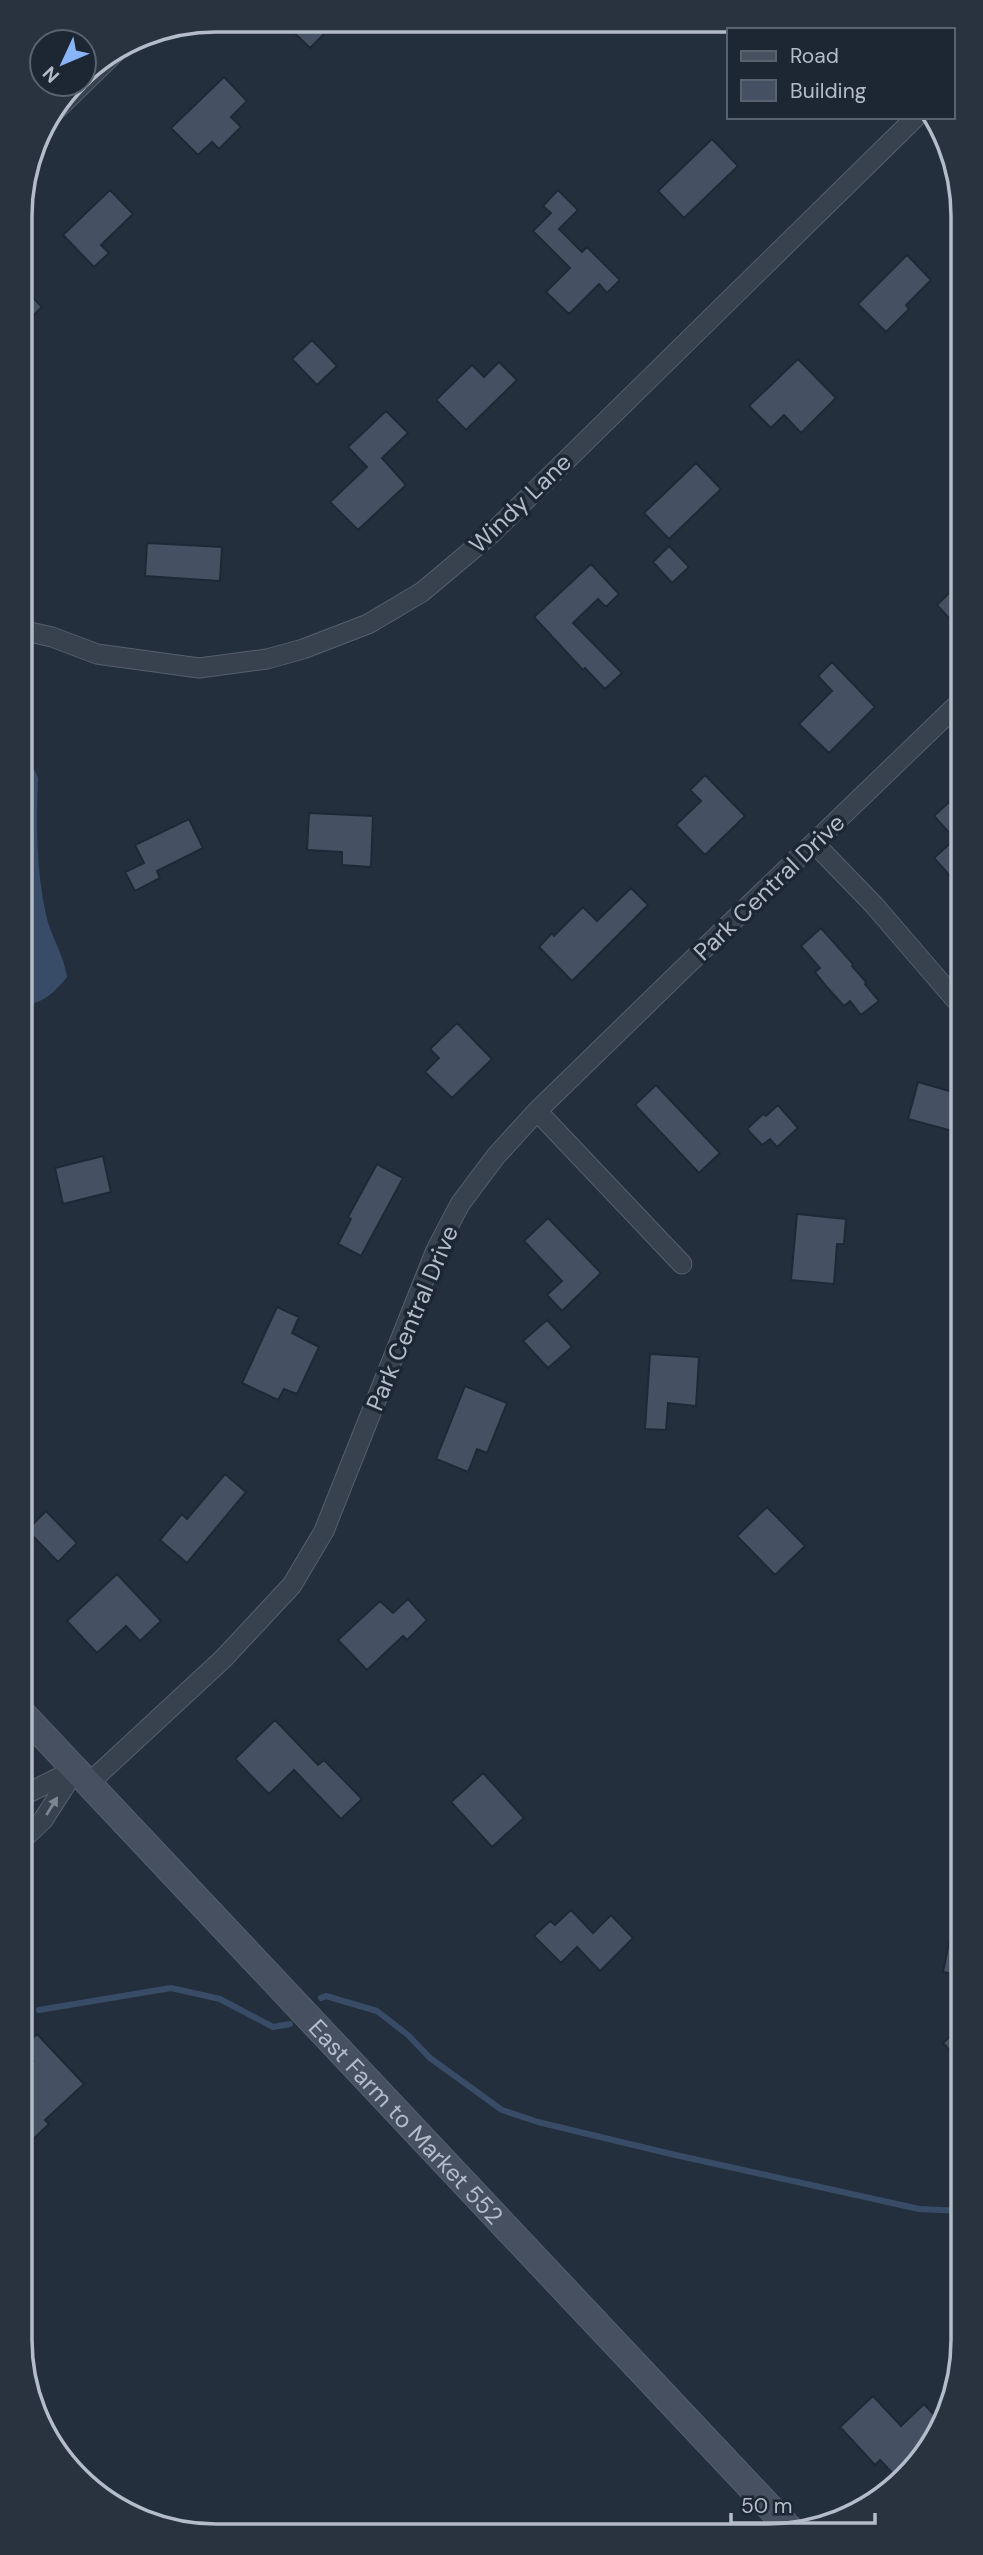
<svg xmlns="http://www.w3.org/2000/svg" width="983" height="2555" viewBox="0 0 983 2555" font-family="'DM Sans',sans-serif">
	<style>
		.water { fill: #394c67 }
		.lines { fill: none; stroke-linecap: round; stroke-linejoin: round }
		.stream { stroke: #394c67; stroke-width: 6 }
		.building { fill: #455162; stroke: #1f2835; stroke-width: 2 }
		.street-casing { stroke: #565f6c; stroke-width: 21 }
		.secondary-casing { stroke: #565f6c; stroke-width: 28 }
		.street { stroke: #38414e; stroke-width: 19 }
		.secondary { stroke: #465061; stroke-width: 26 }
		.oneway { fill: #7c8592 }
		.labels { text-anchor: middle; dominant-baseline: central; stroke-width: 7; stroke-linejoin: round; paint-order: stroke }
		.street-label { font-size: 24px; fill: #b4bcc9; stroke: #1d2633 }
		.rim { fill: none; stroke: #b4bcc9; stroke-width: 3.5 }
	</style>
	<rect width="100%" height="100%" fill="#242f3e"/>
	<!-- water -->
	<path class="water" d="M 24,763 L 35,771 L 38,778 C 36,824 36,869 46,915 C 51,937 64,955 67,977 C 54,993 43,1003 22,1006 L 21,764 Z"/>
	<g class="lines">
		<!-- stream -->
		<path class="stream" d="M 321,1998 L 326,1996 L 377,2011 L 408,2035 L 430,2058 L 502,2110 L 538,2122 L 671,2154 L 919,2209 L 963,2211
			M 39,2010 L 171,1988 L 220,1999 L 273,2027 L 290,2024"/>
	</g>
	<!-- building -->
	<path class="building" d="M 281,20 L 338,20 L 310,48 Z
		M 224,77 L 247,101 L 231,117 L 241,127 L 219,149 L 212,142 L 198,155 L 171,128 Z
		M 712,139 L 738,166 L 684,218 L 658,191 Z
		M 110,190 L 133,214 L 101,245 L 109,253 L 94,267 L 63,235 Z
		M 558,190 L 578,210 L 559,229 L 582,252 L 587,247 L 620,280 L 607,293 L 599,284 L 569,314 L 546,292 L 570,268 L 533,231 L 551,213 L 543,206 Z
		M 907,255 L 931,280 L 906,305 L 909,309 L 886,332 L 858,304 Z
		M 20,284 L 42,307 L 20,328 Z
		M 312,340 L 337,366 L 317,385 L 292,359 Z
		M 798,359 L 836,398 L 801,433 L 784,415 L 771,428 L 749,406 Z
		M 499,362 L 517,380 L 466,430 L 436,400 L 472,365 L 484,377 Z
		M 386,411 L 408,433 L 382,458 L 406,485 L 358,530 L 330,502 L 367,467 L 348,447 Z
		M 696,463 L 721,489 L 669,539 L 644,513 Z
		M 147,543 L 222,547 L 220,581 L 145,576 Z
		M 669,546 L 689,567 L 672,583 L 653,562 Z
		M 591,564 L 619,594 L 606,607 L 598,599 L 573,623 L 622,673 L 605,689 L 585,668 L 583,670 L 534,617 Z
		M 958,584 L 958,628 L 937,605 Z
		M 832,662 L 875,707 L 829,753 L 799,724 L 832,691 L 818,676 Z
		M 705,775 L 745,816 L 705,855 L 676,825 L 701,801 L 690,790 Z
		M 949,802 L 959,814 L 959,886 L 934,858 L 955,839 L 934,816 Z
		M 309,813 L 373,816 L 371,867 L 342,865 L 342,852 L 307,850 Z
		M 189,819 L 203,848 L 157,871 L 160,878 L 135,891 L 125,872 L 144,863 L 135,845 Z
		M 631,888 L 648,905 L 572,981 L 539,947 L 552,933 L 554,936 L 583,907 L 597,921 Z
		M 821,928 L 853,964 L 852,966 L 866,982 L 865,984 L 879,1001 L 861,1015 L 850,1001 L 844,1006 L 826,986 L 815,972 L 820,968 L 801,946 Z
		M 457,1023 L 492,1059 L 452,1098 L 425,1072 L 439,1058 L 430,1049 Z
		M 918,1082 L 960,1094 L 960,1133 L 908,1119 Z
		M 656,1085 L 720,1153 L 699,1173 L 635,1105 Z
		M 778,1105 L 798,1128 L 777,1147 L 770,1139 L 762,1145 L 747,1129 L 763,1114 L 766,1116 Z
		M 103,1156 L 111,1192 L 63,1204 L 55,1168 Z
		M 377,1164 L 403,1178 L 361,1256 L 338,1244 L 351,1219 L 348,1217 Z
		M 797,1214 L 846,1219 L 844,1244 L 837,1244 L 834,1284 L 791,1280 Z
		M 548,1218 L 601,1273 L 562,1311 L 547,1295 L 562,1281 L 524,1241 Z
		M 277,1307 L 299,1317 L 292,1333 L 319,1347 L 297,1394 L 284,1389 L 278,1400 L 242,1383 Z
		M 547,1320 L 572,1347 L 548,1368 L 523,1341 Z
		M 650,1354 L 699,1357 L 696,1406 L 668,1403 L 666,1430 L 645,1429 Z
		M 465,1386 L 507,1403 L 487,1453 L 477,1449 L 468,1472 L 436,1459 Z
		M 225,1474 L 246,1492 L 187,1563 L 160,1540 L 182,1514 L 187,1519 Z
		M 767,1507 L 805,1546 L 775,1575 L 737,1536 Z
		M 46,1511 L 77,1543 L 58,1562 L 27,1530 Z
		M 117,1574 L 161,1621 L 140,1641 L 126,1626 L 97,1653 L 67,1621 Z
		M 408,1599 L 427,1620 L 407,1640 L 403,1636 L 367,1670 L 338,1640 L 380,1601 L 393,1613 Z
		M 275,1720 L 318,1765 L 324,1760 L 362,1799 L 341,1819 L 294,1770 L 269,1794 L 235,1759 Z
		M 483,1773 L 524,1818 L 492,1847 L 451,1802 Z
		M 571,1910 L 593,1933 L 611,1915 L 633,1938 L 600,1971 L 577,1947 L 561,1963 L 534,1936 L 550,1921 L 555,1925 Z
		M 949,1942 L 962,1945 L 962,1976 L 943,1972 Z
		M 962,2026 L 962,2045 L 963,2065 L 943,2043 Z
		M 37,2034 L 84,2084 L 45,2120 L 49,2124 L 25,2147 L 25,2069 L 33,2061 L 25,2052 L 25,2045 Z
		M 873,2396 L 901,2426 L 924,2404 L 938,2419 L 926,2451 L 897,2478 L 880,2460 L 875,2465 L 840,2427 Z"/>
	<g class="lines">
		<defs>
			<path id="street" d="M 84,83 L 124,44
				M 48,118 L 83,84
				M 21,630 L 52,637 L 97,654 L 199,668 L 267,659 L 303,649 L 368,624 L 422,592 L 490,535 L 916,117
				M 814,843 L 874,905 L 954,998 L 960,1000
				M 537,1111 L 682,1264
				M 88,1784 L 223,1659 L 292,1585 L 324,1531 L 436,1250 L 460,1204 L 496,1156 L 537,1111 L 686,966 L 959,703
				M 24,1795 L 74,1770
				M 24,1838 L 43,1820 L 75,1770"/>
			<g id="secondary">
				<path id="s1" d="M 24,1715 L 790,2529"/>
			</g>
		</defs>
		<!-- street casing -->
		<use href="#street" class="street-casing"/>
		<!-- secondary casing -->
		<use href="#secondary" class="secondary-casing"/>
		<!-- street -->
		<use href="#street" class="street"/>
		<!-- secondary -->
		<use href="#secondary" class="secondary"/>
	</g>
	<!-- one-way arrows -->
	<defs><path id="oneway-solid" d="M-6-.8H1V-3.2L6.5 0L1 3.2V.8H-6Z" transform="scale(1.75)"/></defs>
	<use class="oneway" href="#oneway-solid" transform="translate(52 1806) rotate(-58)"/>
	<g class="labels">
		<!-- street labels -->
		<g class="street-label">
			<text transform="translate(520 503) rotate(-44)">Windy Lane</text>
			<text transform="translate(769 887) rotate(-44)">Park Central Drive</text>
			<text transform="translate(412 1318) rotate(-67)">Park Central Drive</text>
			<text stroke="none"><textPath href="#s1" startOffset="558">East Farm to Market 552</textPath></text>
		</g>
	</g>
	<!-- crop -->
	<path d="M0 0H983V2555H0ZM216 32H767A184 184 0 0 1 951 216V2340A184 184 0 0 1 767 2524H216A184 184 0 0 1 32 2340V216A184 184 0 0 1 216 32Z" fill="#29323f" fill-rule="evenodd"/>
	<path class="rim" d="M216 32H767A184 184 0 0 1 951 216V2340A184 184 0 0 1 767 2524H216A184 184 0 0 1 32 2340V216A184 184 0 0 1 216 32Z"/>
	<!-- legend -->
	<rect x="727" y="28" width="228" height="91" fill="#1d2633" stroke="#59626f" stroke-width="2"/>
	<rect x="741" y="51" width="35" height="10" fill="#465061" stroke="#59626f" stroke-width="2"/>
	<text x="790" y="63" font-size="21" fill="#b4bcc9">Road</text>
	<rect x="741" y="80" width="35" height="21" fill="#455162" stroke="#59626f" stroke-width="2"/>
	<text x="790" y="98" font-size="21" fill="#b4bcc9">Building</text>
	<!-- north arrow -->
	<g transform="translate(63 63) rotate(226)"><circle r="33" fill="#1d2633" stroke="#59626f" stroke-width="2"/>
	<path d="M0-5L12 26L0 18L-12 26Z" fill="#8ab4f8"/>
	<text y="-10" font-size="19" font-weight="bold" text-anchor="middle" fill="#b4bcc9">N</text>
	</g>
	<!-- scale -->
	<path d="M731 2513v10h144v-10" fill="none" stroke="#b4bcc9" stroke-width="3.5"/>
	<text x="741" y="2513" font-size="21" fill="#b4bcc9" stroke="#1d2633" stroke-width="5" paint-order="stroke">50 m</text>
</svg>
